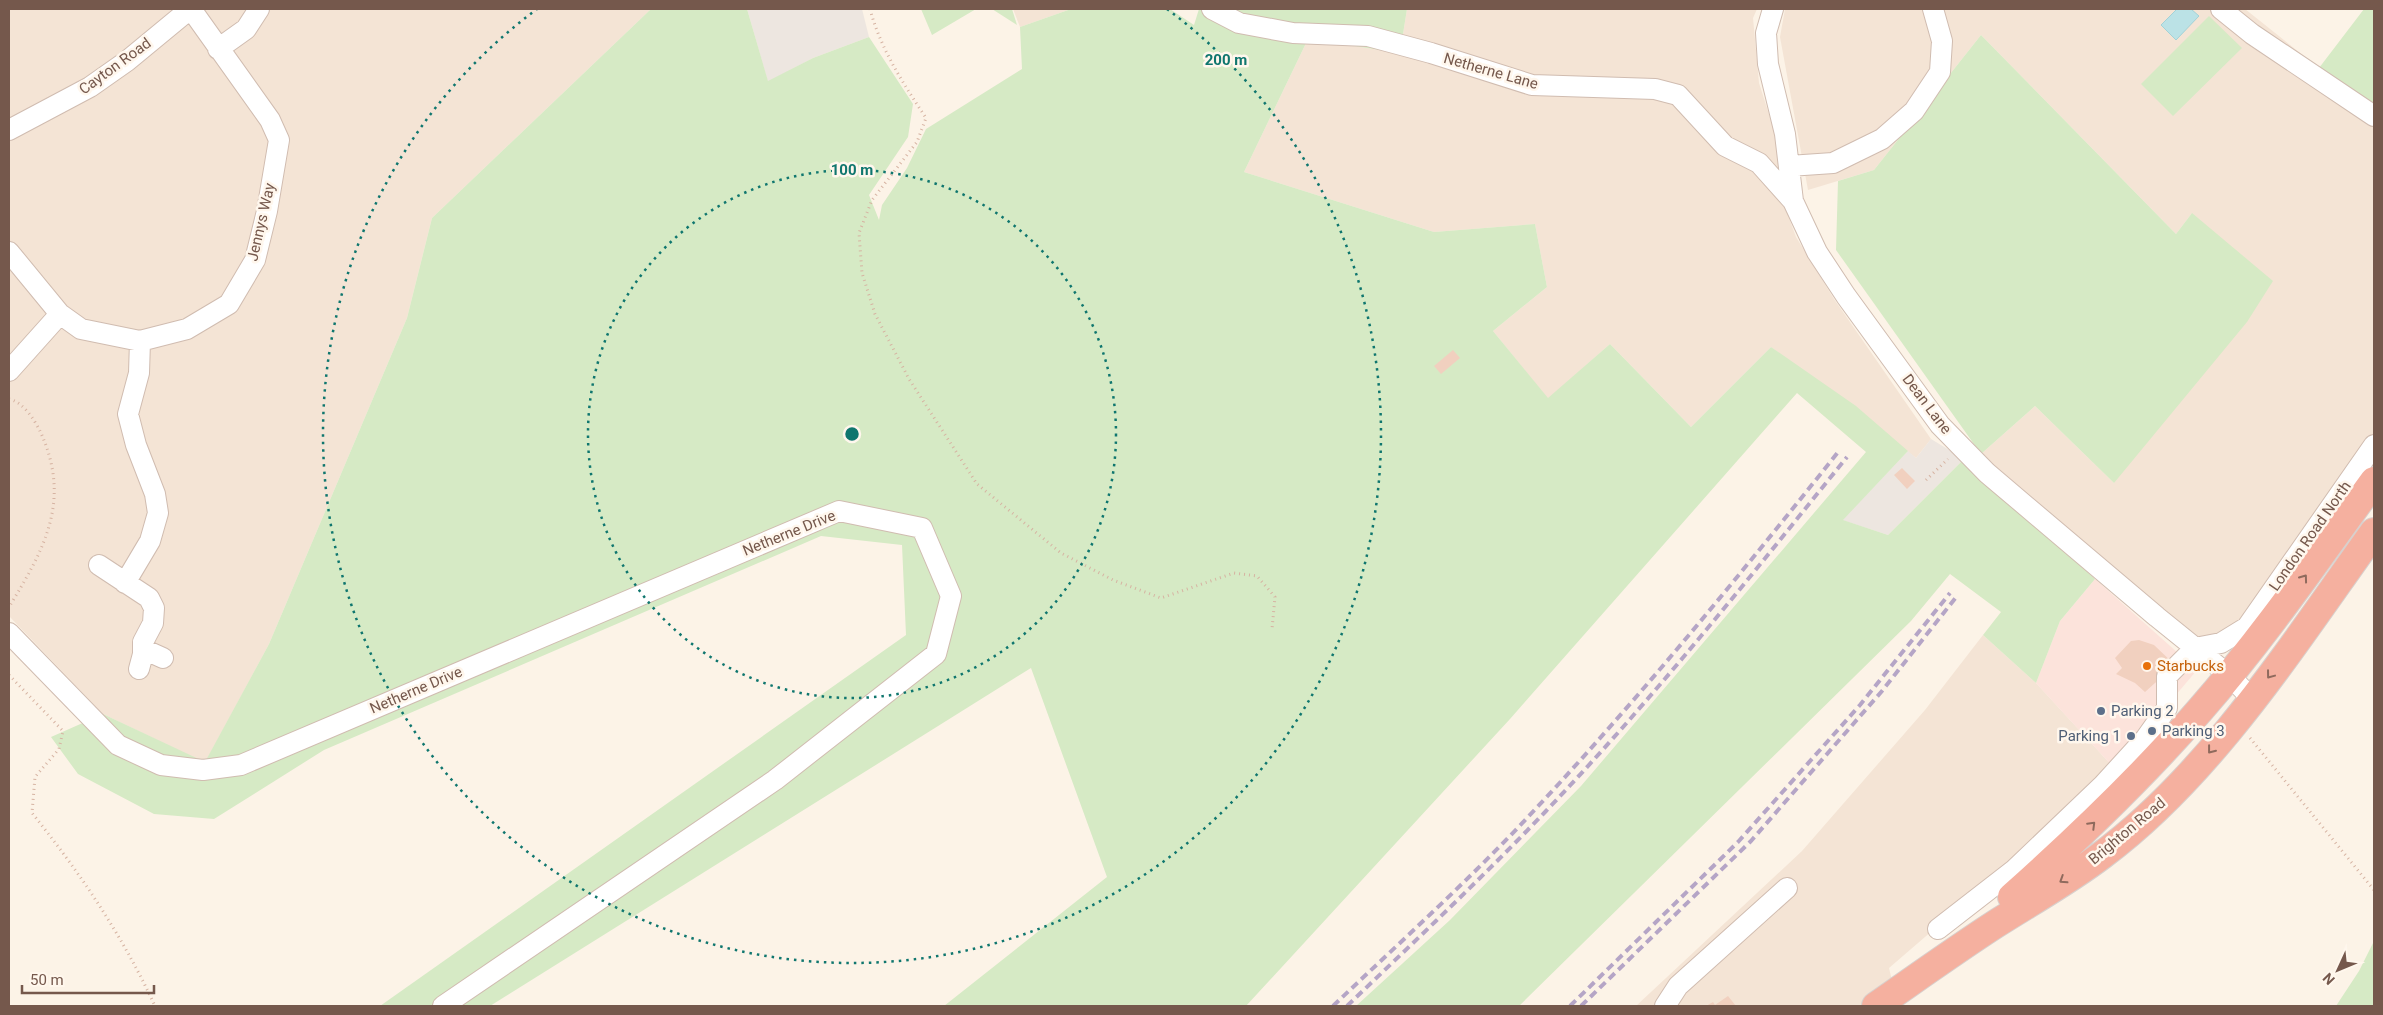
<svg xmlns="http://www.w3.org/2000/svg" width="2383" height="1015" viewBox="0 0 2383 1015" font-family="Roboto,sans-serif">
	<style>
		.residential { fill: #f4e4d5 }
		.commercial { fill: #fce3db }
		.industrial { fill: #ede6e0 }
		.green { fill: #d6eac5 }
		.water { fill: #bbe2e6; stroke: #a2d2d7 }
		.building { fill: #f1d0bf }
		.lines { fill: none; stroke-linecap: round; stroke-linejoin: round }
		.minor-casing { stroke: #d0bcb0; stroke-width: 22 }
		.highway-casing { stroke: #d8d0cd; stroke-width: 30 }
		.path { stroke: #d6b3a2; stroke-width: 3; stroke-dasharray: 1 4; stroke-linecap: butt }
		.minor { stroke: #fff; stroke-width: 20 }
		.highway { stroke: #f5b09f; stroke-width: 28 }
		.rail { stroke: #b5a5c6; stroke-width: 4; stroke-dasharray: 8 5; stroke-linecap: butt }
		.oneway { stroke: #8f6a5d }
		.ring { fill: none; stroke: #0f766e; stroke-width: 2.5; stroke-dasharray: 2.5 5 }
		.food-dot { fill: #e8710a; stroke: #fff7ed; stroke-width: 2 }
		.service-dot { fill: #5c6f8a; stroke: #fff7ed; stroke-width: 2 }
		.labels { text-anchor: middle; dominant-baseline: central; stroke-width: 5; stroke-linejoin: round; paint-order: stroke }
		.street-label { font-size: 15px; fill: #75584c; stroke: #fff7ed }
		.food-label { font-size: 15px; fill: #c56008; stroke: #fff7ed; text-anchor: start }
		.service-label { font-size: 15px; fill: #4e5e75; stroke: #fff7ed; text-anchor: start }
		.centre { fill: #0f766e; stroke: #fff7ed; stroke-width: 2.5 }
		.ring-label { font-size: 15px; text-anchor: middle; font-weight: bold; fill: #0f766e; stroke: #fff7ed; stroke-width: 5; stroke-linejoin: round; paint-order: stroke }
	</style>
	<rect width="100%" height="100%" fill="#fcf3e7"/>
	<!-- residential -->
	<path class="residential" d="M 9,9 L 651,9 L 432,218 L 407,318 L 269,644 L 205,763 L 103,714 L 9,616 Z
		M 1013,9 L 1071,9 L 1020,27 Z
		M 1407,9 L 1757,9 L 1753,18 L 1759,83 L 1782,155 L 1782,199 L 1796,237 L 1834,299 L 1931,439 L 1916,458 L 1771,347 L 1691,427 L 1610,344 L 1548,399 L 1493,331 L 1547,287 L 1535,224 L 1434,232 L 1244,172 L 1308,39 L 1400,53 Z
		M 1785,9 L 2245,9 L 2319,68 L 2374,104 L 2374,453 L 2232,632 L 2196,639 L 2070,534 L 1981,454 L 2035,406 L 2114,483 L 2192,213 L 2176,234 L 1981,35 L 1874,170 L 1808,190 L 1780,37 Z
		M 1983,635 L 2036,683 L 2114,768 L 2093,792 L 1889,968 L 1898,1006 L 1636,1006 L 1802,851 L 1925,710 Z"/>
	<!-- commercial -->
	<path class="commercial" d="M 2095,579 L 2197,670 L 2114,768 L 2036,683 L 2060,621 Z"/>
	<!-- industrial -->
	<path class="industrial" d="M 747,9 L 862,9 L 869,37 L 813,58 L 768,82 Z
		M 1931,439 L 1964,459 L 1888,535 L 1842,520 L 1908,451 L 1916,458 Z"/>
	<!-- green -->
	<path class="green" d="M 651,9 L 747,9 L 768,81 L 813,58 L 869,37 L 913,104 L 908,137 L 869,195 L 879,220 L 882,205 L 907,168 L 926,129 L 1022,69 L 1020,27 L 1071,9 L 1170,9 L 1194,25 L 1199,9 L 1407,9 L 1400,53 L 1308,39 L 1244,172 L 1434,232 L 1535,224 L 1547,287 L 1493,331 L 1548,398 L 1610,344 L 1691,427 L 1771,347 L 1856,406 L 1908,451 L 1843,520 L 1888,535 L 1964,459 L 2095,579 L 2060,621 L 2036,683 L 1983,635 L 2001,612 L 1950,574 L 1911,621 L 1519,1006 L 1356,1006 L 1450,920 L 1581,786 L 1866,452 L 1797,393 L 1510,719 L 1246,1006 L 944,1006 L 1107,877 L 1031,668 L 490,1006 L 380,1006 L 906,635 L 902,545 L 821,536 L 324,750 L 214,819 L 154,814 L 78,774 L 51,737 L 103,714 L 205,762 L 269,644 L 407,318 L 432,218 Z
		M 921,9 L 976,9 L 932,35 Z
		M 992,9 L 1012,9 L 1017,25 Z
		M 2364,9 L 2374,9 L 2374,104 L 2319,68 Z
		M 2209,16 L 2242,48 L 2173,116 L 2141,84 Z
		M 1981,35 L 2176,234 L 2192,213 L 2273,281 L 2247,322 L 2114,483 L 2035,406 L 1981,454 L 1836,250 L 1838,181 L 1874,170 Z
		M 2374,941 L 2374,1006 L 2336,1006 L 2359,971 Z"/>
	<!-- water -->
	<path class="water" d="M 2177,9 L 2191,9 L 2199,16 L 2176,40 L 2161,25 Z"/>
	<!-- building -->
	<path class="building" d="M 1453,350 L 1460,358 L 1441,374 L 1434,366 Z
		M 1902,468 L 1915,481 L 1907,489 L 1894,475 Z
		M 2139,640 L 2154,645 L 2175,665 L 2145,692 L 2135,683 L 2116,674 L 2122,668 L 2115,658 L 2131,641 Z
		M 1728,996 L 1736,1006 L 1706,1006 L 1713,1002 L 1715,1005 Z"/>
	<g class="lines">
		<defs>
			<path id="minor" d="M 1212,9 L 1239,23 L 1293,33 L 1368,36 L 1431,53 L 1532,85 L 1655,89 L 1678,95 L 1725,146 L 1759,163 L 1793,201
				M 1773,9 L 1766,33 L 1768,64 L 1785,134 L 1793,201 L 1817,252 L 1846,296 L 1940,425 L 1987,473 L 2157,617 L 2230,676 L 2252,699
				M 2221,9 L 2252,34 L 2374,116
				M 218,49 L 246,29 L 259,9
				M 9,130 L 90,87 L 127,61 L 190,9
				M 1789,166 L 1833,163 L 1882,139 L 1914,111 L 1940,72 L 1942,41 L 1933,9
				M 9,252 L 60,314 L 81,329 L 140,341 L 187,329 L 229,304 L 255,260 L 267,211 L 279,140 L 270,120 L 191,9
				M 9,371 L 60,314
				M 99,565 L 149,598 L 154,608 L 153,623 L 143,642 L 143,654 L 139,669
				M 125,583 L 150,541 L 158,513 L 155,494 L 136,445 L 128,414 L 139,373 L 140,341
				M 9,633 L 118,745 L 161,765 L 203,770 L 241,765 L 839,511 L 922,528 L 951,596 L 936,654 L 775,780 L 443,1006
				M 143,649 L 163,658
				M 1938,929 L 2014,870 L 2103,785 L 2145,739 L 2167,708 L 2167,676 L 2195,648 L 2221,643 L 2247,627 L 2374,445
				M 1665,1006 L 1678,986 L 1787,888"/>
			<path id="highway" d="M 2012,897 C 2078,838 2142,777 2200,710 C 2263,638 2318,558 2374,481
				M 1876,1006 C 1915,979 1954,951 1994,925 C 2030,902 2068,881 2102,855 C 2212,773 2294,643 2374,532"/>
		</defs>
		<!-- minor casing -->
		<use href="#minor" class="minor-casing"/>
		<!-- highway casing -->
		<use href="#highway" class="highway-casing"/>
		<!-- path -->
		<path class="path" d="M 870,9 C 881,50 903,83 926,118 L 917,142 L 872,200 L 859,233 L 862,273 L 875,314 L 909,379 L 977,484 L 1061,553 L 1113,580 L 1161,598 L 1234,573 L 1257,576 L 1275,597 L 1272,629
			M 9,399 C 23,402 34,419 40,431 C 72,500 45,548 9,607
			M 1926,480 L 1948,459
			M 9,675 L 63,731 L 59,749 L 35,777 L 32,813 C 81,874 122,935 155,1006
			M 2250,738 L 2374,890"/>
		<!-- minor -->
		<use href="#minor" class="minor"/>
		<!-- highway -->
		<use href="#highway" class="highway"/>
		<!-- rail -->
		<path class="rail" d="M 1333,1006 C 1398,944 1466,883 1528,817 C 1638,700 1739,576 1839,451
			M 1347,1006 C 1414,942 1482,878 1546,811 C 1653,699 1750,577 1847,457
			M 1570,1006 L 1738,842 L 1860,705 L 1950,593
			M 1581,1006 L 1751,841 L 1882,691 L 1957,596"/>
	</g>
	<!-- one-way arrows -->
	<defs><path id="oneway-chevron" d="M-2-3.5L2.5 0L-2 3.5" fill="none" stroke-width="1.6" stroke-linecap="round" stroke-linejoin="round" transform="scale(1.25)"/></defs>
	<g class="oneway">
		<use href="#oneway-chevron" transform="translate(2304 578) rotate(-54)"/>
		<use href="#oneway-chevron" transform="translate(2270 675) rotate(127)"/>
		<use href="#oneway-chevron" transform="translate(2211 750) rotate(128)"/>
		<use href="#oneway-chevron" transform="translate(2092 825) rotate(-45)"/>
		<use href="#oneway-chevron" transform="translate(2063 880) rotate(147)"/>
	</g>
	<!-- distance rings -->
	<g class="ring">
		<circle cx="852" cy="434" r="264"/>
		<path d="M1167 9A529 529 0 1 1 537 9"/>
	</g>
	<!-- markers -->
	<circle class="food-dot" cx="2147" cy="666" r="5"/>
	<g class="service-dot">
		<circle cx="2101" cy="711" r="5"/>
		<circle cx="2152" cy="731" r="5"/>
		<circle cx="2131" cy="736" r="5"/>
	</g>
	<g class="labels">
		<!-- street labels -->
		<g class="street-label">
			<text transform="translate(115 66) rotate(-36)">Cayton Road</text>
			<text transform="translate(1491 71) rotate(16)">Netherne Lane</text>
			<text transform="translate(261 222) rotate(-77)">Jennys Way</text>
			<text transform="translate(1927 404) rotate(53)">Dean Lane</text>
			<text transform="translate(789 533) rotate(-22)">Netherne Drive</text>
			<text transform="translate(2310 536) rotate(-55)">London Road North</text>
			<text transform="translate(416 690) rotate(-23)">Netherne Drive</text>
			<text transform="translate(2127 831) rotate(-40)">Brighton Road</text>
		</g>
		<!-- food labels -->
		<g class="food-label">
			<text x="2157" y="666">Starbucks</text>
		</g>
		<!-- service labels -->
		<g class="service-label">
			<text x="2111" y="711">Parking 2</text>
			<text x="2162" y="731">Parking 3</text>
			<text x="2121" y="736" text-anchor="end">Parking 1</text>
		</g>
	</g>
	<circle cx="852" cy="434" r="8" class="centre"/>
	<g class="ring-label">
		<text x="1226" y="65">200 m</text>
		<text x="852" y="175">100 m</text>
	</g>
	<!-- border -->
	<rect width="2383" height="1015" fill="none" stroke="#75584c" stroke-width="20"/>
	<!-- north arrow -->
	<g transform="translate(2338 970) rotate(226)" stroke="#fff7ed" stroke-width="4" paint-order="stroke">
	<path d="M0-4L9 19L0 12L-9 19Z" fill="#75584c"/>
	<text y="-8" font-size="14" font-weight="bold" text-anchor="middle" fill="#75584c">N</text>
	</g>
	<!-- scale -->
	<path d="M22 985v8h132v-8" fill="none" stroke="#75584c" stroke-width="2.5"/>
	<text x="30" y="985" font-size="15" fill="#75584c" stroke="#fff7ed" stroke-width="4" paint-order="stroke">50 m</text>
</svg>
